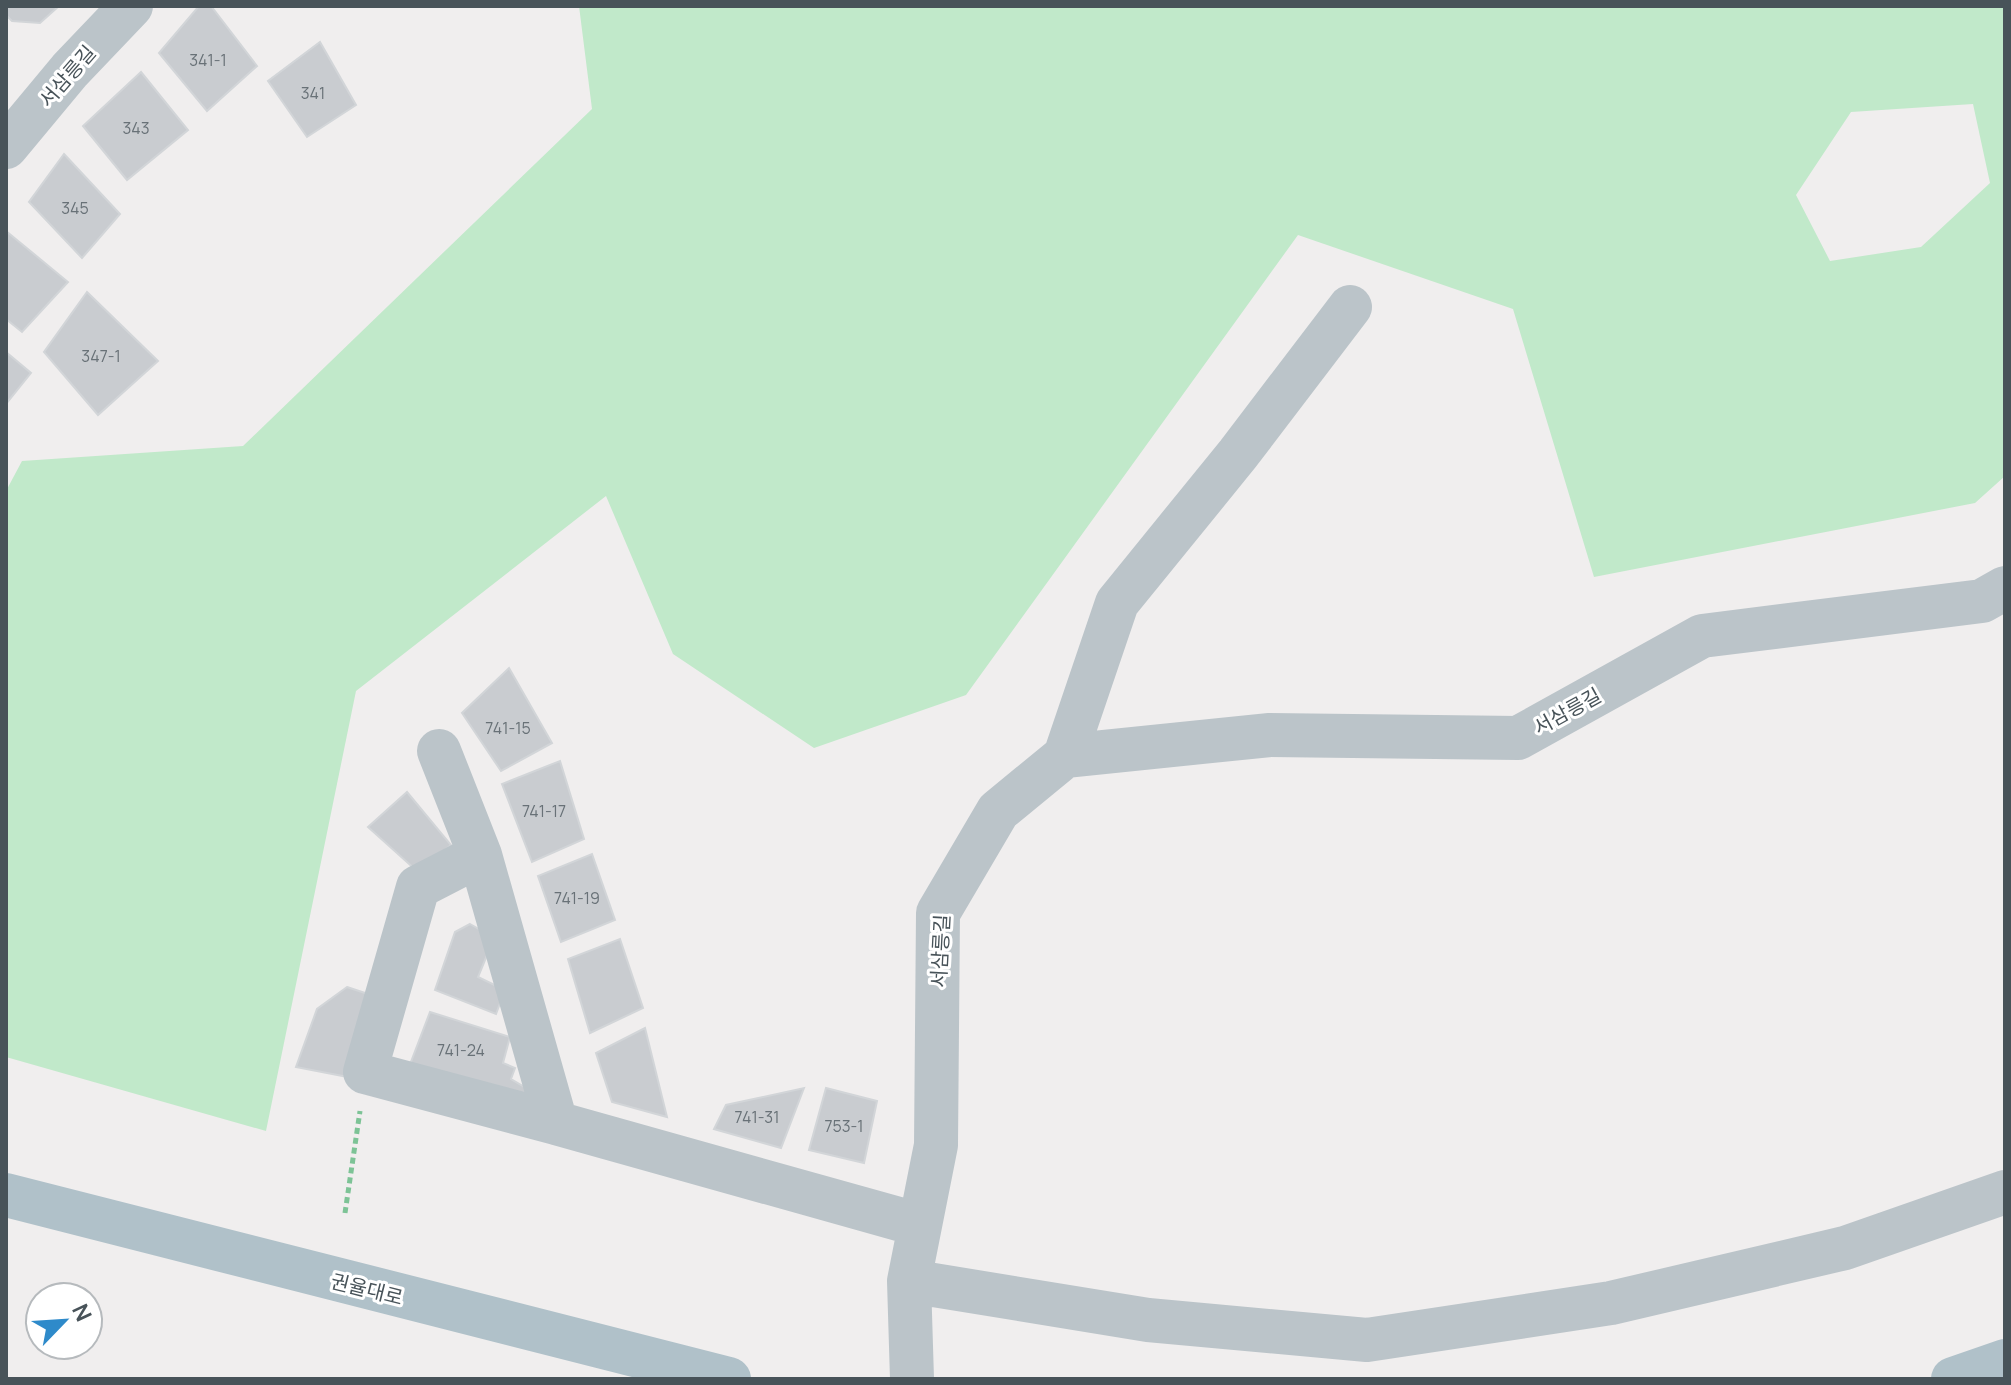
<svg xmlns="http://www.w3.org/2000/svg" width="2011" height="1385" viewBox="0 0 2011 1385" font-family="Manrope,'Noto Sans KR',sans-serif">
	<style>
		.green { fill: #c1e9ca; fill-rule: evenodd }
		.building { fill: #c9ccd0; stroke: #d2d5d8; stroke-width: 2 }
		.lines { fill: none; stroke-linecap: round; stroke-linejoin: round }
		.path { stroke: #7dc396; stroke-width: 5; stroke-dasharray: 6 4; stroke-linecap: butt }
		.minor { stroke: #bbc4c9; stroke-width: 44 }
		.major { stroke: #b0c1c9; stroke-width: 44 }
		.labels { text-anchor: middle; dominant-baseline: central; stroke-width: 6; stroke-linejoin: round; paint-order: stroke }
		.number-label { font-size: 16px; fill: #687177 }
		.street-label { font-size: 20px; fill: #485359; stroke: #fff }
	</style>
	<rect width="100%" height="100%" fill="#f0eeee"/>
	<!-- green -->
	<path class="green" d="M 579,6 L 2005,6 L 2005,476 L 1975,503 L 1594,577 L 1513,309 L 1298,235 L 966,695 L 814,748 L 673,654 L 606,496 L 356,691 L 266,1131 L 6,1057 L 6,491 L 22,461 L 243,446 L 592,109 ZM 1973,104 L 1990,183 L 1921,247 L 1830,261 L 1796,195 L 1851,112 Z"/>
	<!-- building -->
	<path class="building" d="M 6,6 L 59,6 L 40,23 L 12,21 L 6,15 Z
		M 199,6 L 211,6 L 257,66 L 207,111 L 159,53 Z
		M 320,42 L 356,105 L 307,137 L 268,81 Z
		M 141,72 L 188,130 L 127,180 L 83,126 Z
		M 64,154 L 120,214 L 82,258 L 29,202 Z
		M 6,231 L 68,282 L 22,332 L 6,319 Z
		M 87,292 L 158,361 L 98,415 L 44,352 Z
		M 6,352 L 31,373 L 6,404 Z
		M 509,668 L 552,743 L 501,771 L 462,713 Z
		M 560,761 L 584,839 L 532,862 L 502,784 Z
		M 407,792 L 451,845 L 418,872 L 368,827 Z
		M 592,854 L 615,920 L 561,942 L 538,876 Z
		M 470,924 L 484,932 L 490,948 L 478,977 L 505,990 L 496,1014 L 435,990 L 455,932 Z
		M 620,939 L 643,1008 L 590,1033 L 568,959 Z
		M 347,987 L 371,995 L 348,1077 L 296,1067 L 317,1009 Z
		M 430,1012 L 510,1037 L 503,1063 L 515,1068 L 511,1079 L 526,1088 L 521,1102 L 409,1067 Z
		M 645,1028 L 667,1117 L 612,1102 L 596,1053 Z
		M 804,1088 L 781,1148 L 714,1129 L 726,1105 Z
		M 826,1088 L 877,1101 L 864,1163 L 809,1150 Z"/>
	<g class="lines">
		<!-- path -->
		<path class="path" d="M 345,1213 L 360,1111"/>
		<!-- minor -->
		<path class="minor" d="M 6,147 L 70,70 L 131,6
			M 439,751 L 480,855 L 556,1123 L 920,1225
			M 1065,756 L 1117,603 L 1238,454 L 1350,307
			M 480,855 L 418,887 L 365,1072 L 556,1123
			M 909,1281 L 1148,1320 L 1367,1340 L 1611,1303 L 1845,1248 L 2005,1192
			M 912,1379 L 909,1281 L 936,1145 L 938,913 L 998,811 L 1065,756 L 1270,735 L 1518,738 L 1702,636 L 1982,601 L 2005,588"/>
		<!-- major -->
		<path class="major" d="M 6,1195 L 729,1379
			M 1953,1379 L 2005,1361"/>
	</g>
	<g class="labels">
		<!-- number labels -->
		<g class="number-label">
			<text x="208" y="60">341-1</text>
			<text x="313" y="93">341</text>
			<text x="136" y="128">343</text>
			<text x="75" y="208">345</text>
			<text x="101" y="356">347-1</text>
			<text x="508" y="728">741-15</text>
			<text x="544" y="811">741-17</text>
			<text x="577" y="898">741-19</text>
			<text x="461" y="1050">741-24</text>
			<text x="757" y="1117">741-31</text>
			<text x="844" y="1126">753-1</text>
		</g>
		<!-- street labels -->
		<g class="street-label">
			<text transform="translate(67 76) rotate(-49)">서삼릉길</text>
			<text transform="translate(1567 711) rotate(-29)">서삼릉길</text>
			<text transform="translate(940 951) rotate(-87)">서삼릉길</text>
			<text transform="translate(367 1289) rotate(14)">권율대로</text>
		</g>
	</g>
	<!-- border -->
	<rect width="2011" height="1385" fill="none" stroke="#485359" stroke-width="16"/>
	<!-- north arrow -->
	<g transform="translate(64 1321) rotate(65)"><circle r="38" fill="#ffffff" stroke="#b6babd" stroke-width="2"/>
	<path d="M0-6L14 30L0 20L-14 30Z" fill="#2e8aca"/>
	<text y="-12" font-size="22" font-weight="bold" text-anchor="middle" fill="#485359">N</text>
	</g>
</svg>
